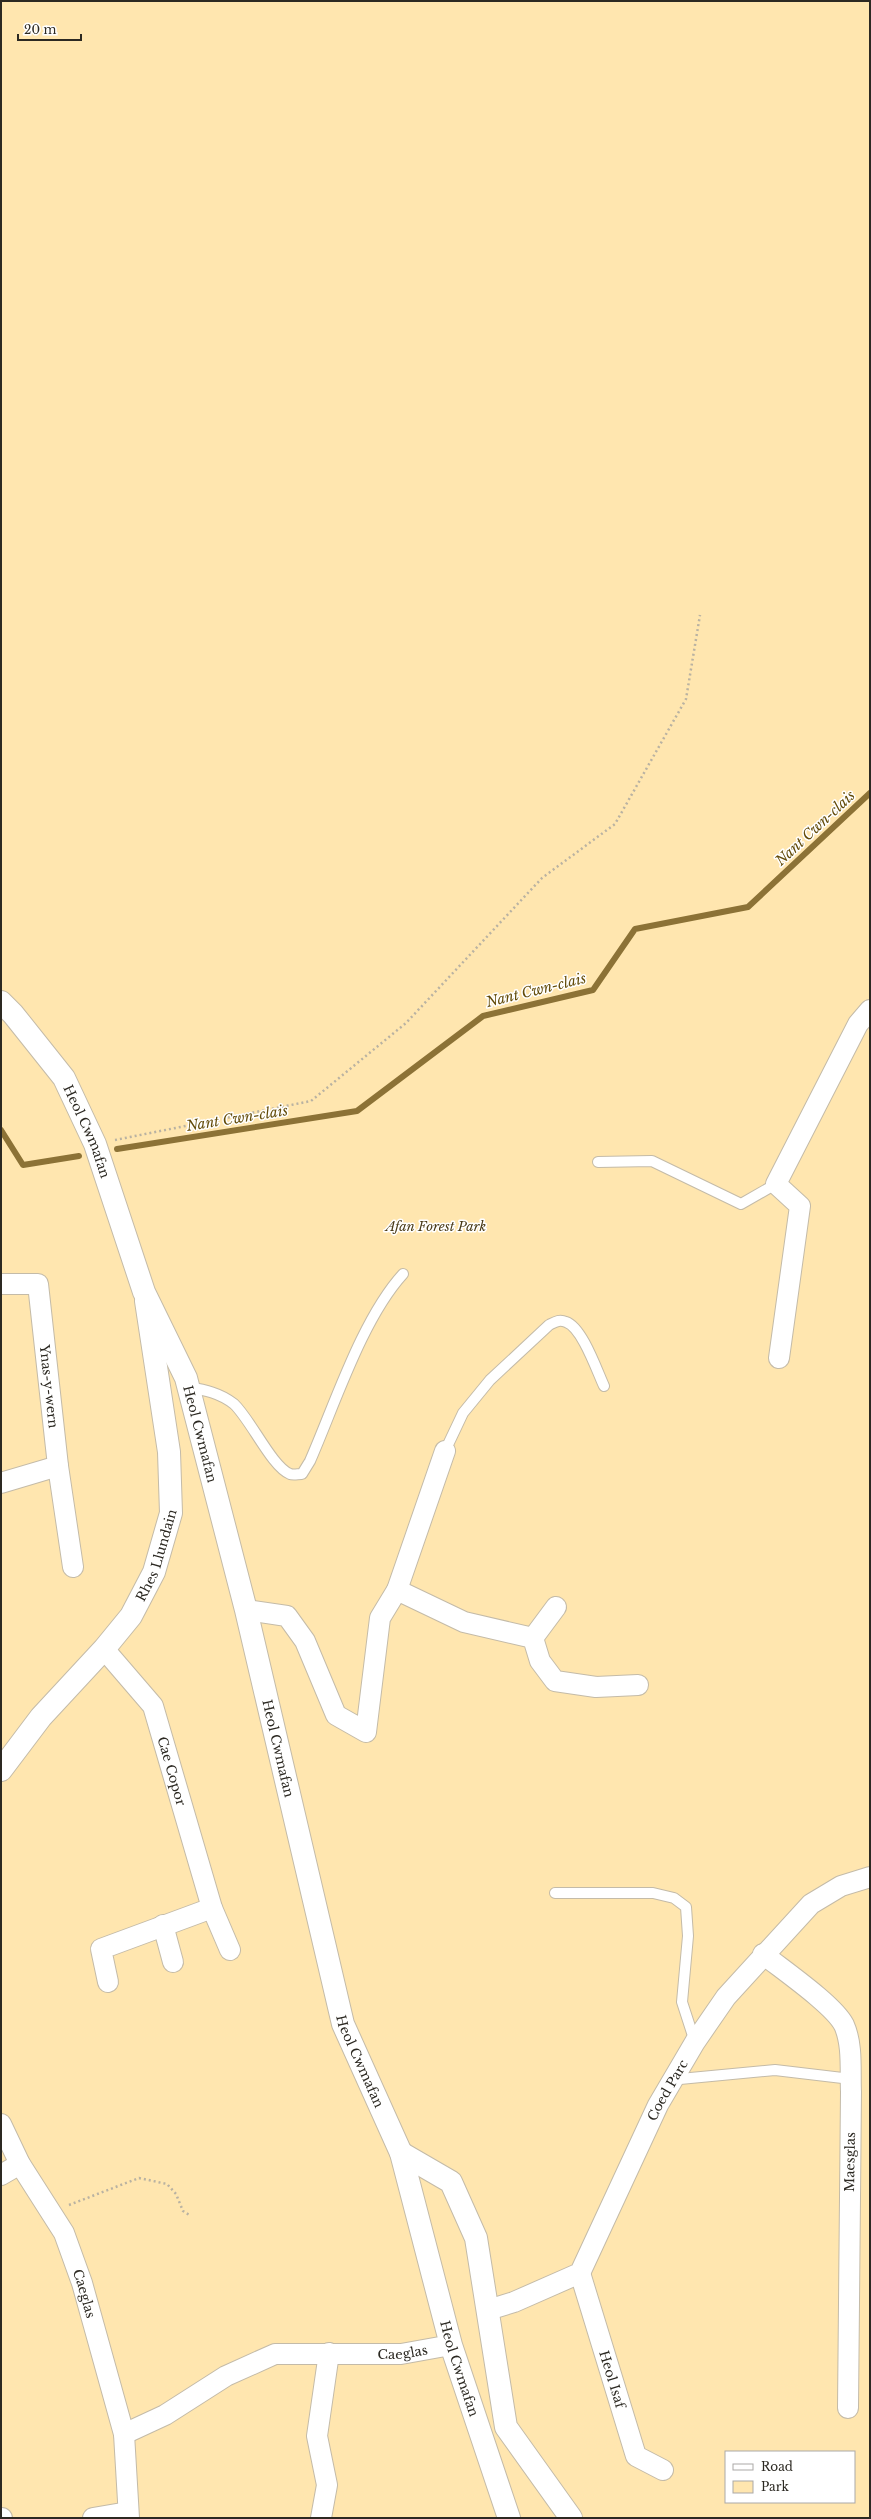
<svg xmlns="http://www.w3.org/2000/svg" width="871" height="2519" viewBox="0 0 871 2519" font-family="'Libre Baskerville',serif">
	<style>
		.green { fill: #ffe6af; fill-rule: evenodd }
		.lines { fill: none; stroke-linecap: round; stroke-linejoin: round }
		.stream { stroke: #8c7236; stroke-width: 6 }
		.service-casing { stroke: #c4bba8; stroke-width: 12 }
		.minor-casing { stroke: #c4bba8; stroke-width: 22 }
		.tertiary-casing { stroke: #c4bba8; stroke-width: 24 }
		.secondary-casing { stroke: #c4bba8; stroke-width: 24 }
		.path { stroke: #b9b2a2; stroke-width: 2.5; stroke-dasharray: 2 3; stroke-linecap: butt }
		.service { stroke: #fff; stroke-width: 10 }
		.minor { stroke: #fff; stroke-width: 20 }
		.tertiary { stroke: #fff; stroke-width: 22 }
		.secondary { stroke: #fff; stroke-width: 22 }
		.labels { text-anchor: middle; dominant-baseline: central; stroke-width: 3; stroke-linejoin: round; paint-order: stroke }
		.street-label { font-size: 13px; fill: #2c2922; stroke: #fff }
		.park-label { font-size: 13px; font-style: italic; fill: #493a16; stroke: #fff }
		.water-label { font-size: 14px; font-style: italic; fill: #634b08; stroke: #fff }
	</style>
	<rect width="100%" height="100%" fill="#fef5e1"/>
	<!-- green -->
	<path class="green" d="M 1,1 L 870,1 L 870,2518 L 1,2518 ZM 726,2452 L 854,2452 L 854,2502 L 726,2502 Z"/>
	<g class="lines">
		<!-- stream -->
		<path class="stream" d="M 1,1130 L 23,1165 L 79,1156
			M 117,1149 L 357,1111 L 483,1016 L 593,990 L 635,929 L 748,907 L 870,793"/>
		<defs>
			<path id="service" d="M 598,1162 L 652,1161 L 741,1204 L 776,1184
				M 188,1387 C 205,1390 220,1393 234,1404 C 251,1420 272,1467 290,1474 C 293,1475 298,1474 302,1474 L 310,1461 C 335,1404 362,1319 403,1274
				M 445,1451 L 463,1413 L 490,1380 L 549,1325 C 555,1322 559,1319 566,1322 C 582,1327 597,1371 604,1386
				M 555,1893 L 653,1893 L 674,1898 L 686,1907 L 688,1936 L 682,2002 L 695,2042
				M 674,2077 L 680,2079 L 775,2070 L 851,2079"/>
			<g id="minor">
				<path id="s1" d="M 1,1284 L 38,1284 L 58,1466 L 1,1483"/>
				<path d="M 779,1358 L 800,1206 L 776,1184 L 858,1024 L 870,1010"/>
				<path d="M 58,1466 L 73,1567"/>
				<path d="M 397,1590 L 445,1451"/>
				<path d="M 246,1610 L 287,1616 L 305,1641 L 336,1715 L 366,1732 L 380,1618 L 397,1590 L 464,1622 L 533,1638 L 540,1661 L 555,1681 L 596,1687 L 638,1685"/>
				<path d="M 533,1638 L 556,1607"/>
				<path id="s2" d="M 104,1649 L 153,1706 L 212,1908 L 230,1950"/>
				<path d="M 163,1925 L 173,1962"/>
				<path d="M 763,1954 C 783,1970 834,2005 844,2025 C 853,2045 850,2071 851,2092 L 848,2408"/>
				<path d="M 108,1982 L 101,1949 L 212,1908"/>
				<path id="s3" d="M 1,2124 L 20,2164 L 64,2233 L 82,2283 L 124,2434 L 129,2518"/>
				<path d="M 1,2175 L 20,2164"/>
				<path id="s4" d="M 580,2273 L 636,2456 L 663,2470"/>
				<path id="s5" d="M 488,2310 L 514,2302 L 580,2273 L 658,2105 L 695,2042 L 726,1997 L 811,1904 L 841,1886 L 870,1877"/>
				<path id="s6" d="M 124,2434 L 165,2415 L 226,2376 L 275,2354 L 401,2354 L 451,2345"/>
				<path d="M 1,2518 L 2,2518"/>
				<path d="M 93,2518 L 128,2512"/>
				<path d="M 321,2518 L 327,2485 L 317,2436 L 329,2353"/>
			</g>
			<g id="tertiary">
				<path id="s7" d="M 1,1770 L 41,1717 L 104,1649 L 131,1616 L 154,1572 L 171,1513 L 169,1452 L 146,1301"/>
				<path d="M 401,2153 L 451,2182 L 476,2238 L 506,2427 L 571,2518"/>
			</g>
			<g id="secondary">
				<path id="s8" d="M 1,1002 L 13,1014 L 64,1078 L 95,1144 L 144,1292 L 186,1378 L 246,1610 L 343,2024 L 401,2153 L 451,2345 L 509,2518"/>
			</g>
		</defs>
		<!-- service casing -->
		<use href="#service" class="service-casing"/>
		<!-- minor casing -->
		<use href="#minor" class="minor-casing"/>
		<!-- tertiary casing -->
		<use href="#tertiary" class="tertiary-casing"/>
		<!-- secondary casing -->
		<use href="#secondary" class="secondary-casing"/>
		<!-- path -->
		<path class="path" d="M 115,1140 L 311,1101 L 406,1023 L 542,878 L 615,824 L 686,699 L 700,615
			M 69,2205 L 139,2178 L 167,2184 L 176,2194 L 183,2211 L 191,2216"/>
		<!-- service -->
		<use href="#service" class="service"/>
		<!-- minor -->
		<use href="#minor" class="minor"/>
		<!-- tertiary -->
		<use href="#tertiary" class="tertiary"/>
		<!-- secondary -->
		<use href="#secondary" class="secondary"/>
	</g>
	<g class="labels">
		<!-- street labels -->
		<g class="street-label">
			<text stroke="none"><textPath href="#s8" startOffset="157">Heol Cwmafan</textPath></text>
			<text stroke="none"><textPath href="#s1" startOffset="140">Ynas-y-wern</textPath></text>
			<text stroke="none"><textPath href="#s8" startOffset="481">Heol Cwmafan</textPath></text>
			<text stroke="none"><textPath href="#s7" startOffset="268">Rhes Llundain</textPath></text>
			<text stroke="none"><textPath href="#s8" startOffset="805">Heol Cwmafan</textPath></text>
			<text stroke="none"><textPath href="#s2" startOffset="143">Cae Copor</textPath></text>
			<text stroke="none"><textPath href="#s8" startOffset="1129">Heol Cwmafan</textPath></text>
			<text stroke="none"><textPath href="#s5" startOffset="302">Coed Parc</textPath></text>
			<text transform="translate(850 2162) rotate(-89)">Maesglas</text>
			<text stroke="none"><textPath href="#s3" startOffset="190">Caeglas</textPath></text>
			<text stroke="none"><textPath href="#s6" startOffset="299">Caeglas</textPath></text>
			<text stroke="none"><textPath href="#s8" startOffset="1453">Heol Cwmafan</textPath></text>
			<text stroke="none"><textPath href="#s4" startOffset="111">Heol Isaf</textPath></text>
		</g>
		<!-- park labels -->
		<g class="park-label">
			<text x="436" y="1226">Afan Forest Park</text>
		</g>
		<!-- water labels -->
		<g class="water-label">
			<text transform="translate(815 828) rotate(-43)">Nant Cwn-clais</text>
			<text transform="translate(536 990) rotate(-14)">Nant Cwn-clais</text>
			<text transform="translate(237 1118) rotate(-9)">Nant Cwn-clais</text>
		</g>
	</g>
	<!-- border -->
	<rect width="871" height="2519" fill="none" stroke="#2c2922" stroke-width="4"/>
	<!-- legend -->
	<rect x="725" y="2451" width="130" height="52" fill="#ffffff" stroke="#aba9a7"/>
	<rect x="733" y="2464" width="20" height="6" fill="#ffffff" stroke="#aba9a7"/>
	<text x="761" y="2471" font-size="12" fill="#2c2922">Road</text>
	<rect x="733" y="2481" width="20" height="12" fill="#ffe6af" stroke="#aba9a7"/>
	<text x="761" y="2491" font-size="12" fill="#2c2922">Park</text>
	<!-- scale -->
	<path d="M18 34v6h63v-6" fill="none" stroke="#2c2922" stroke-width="2"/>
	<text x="24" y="34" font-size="12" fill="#2c2922" stroke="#ffffff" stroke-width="3" paint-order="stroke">20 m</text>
</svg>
